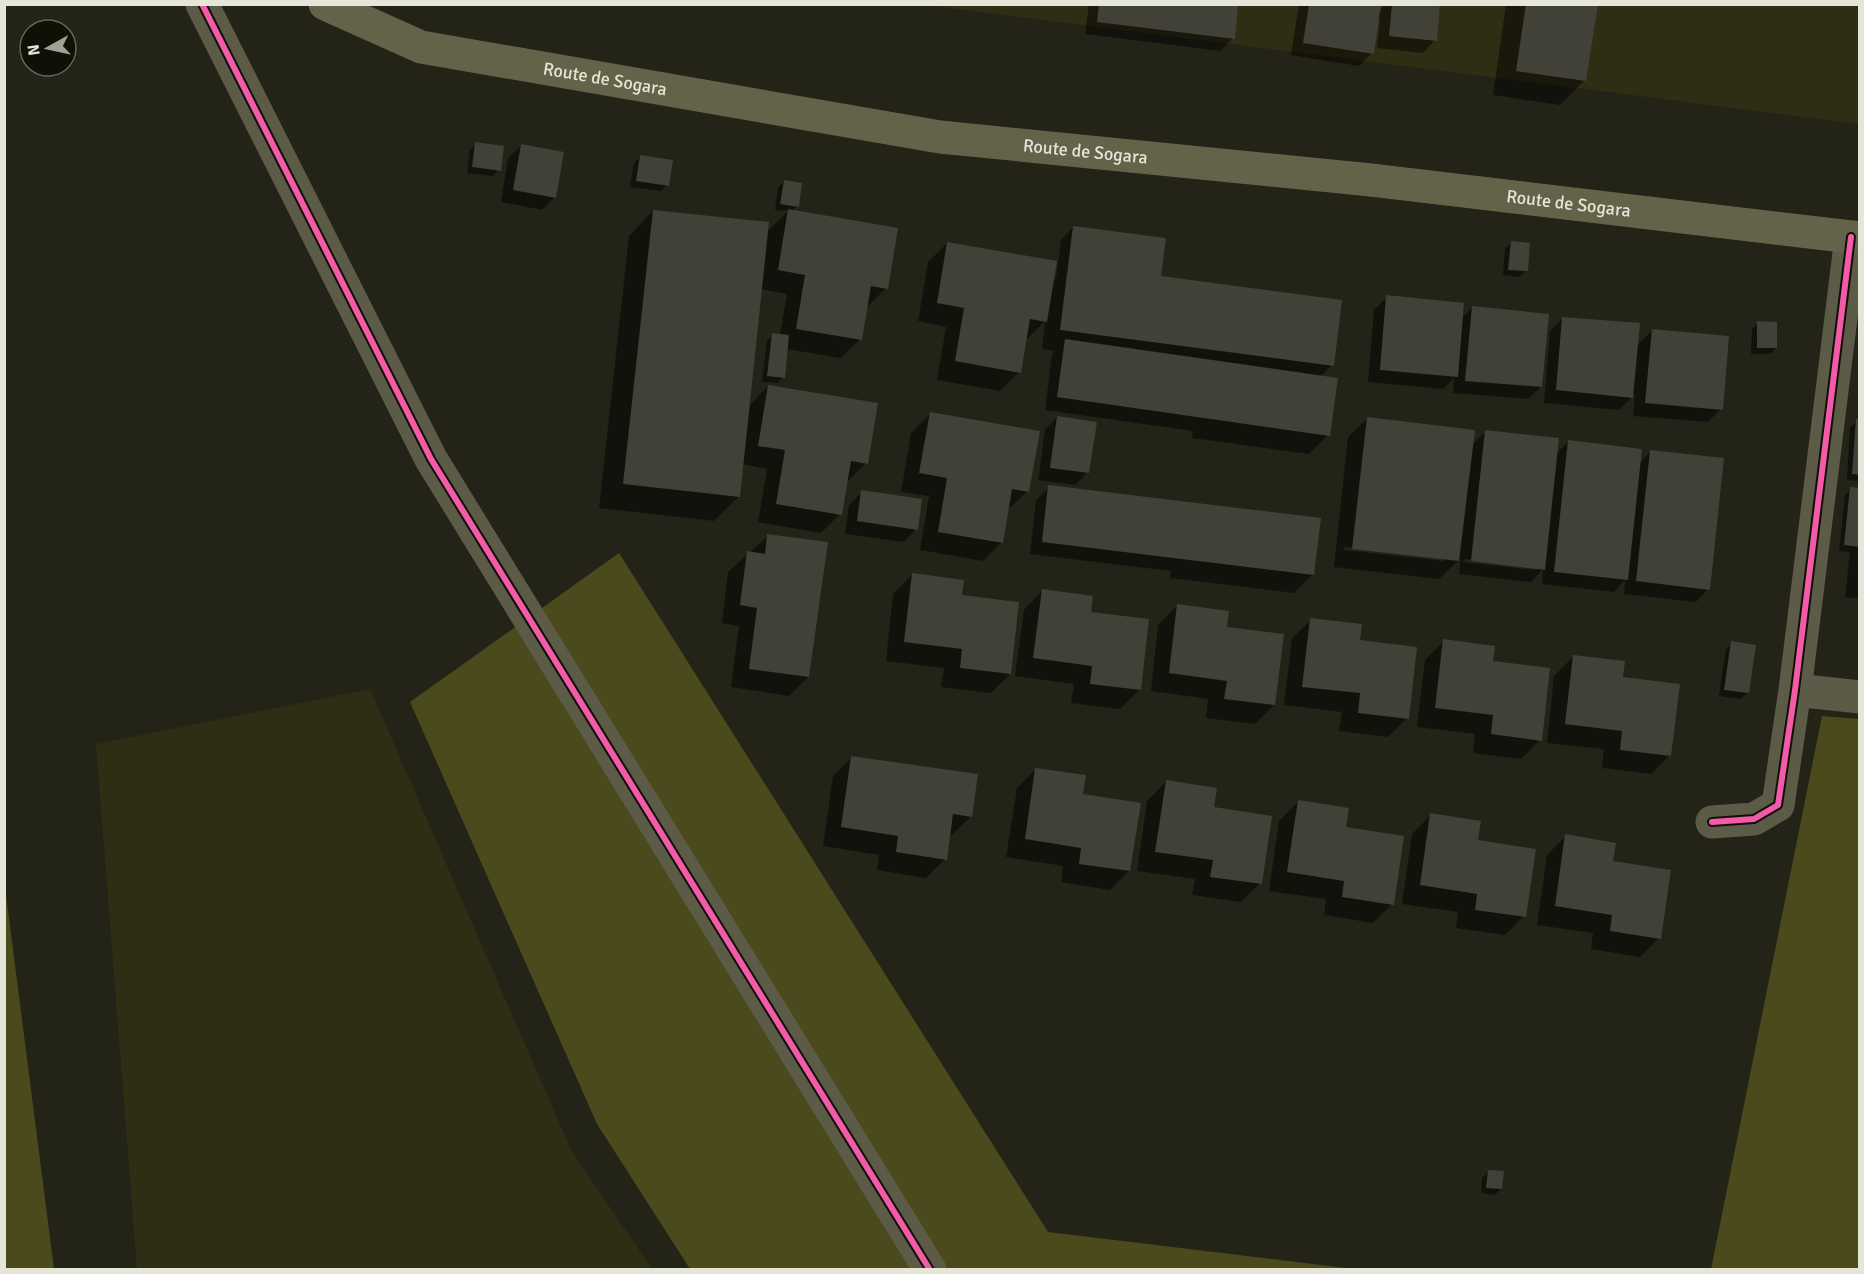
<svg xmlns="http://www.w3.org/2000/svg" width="1864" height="1274" viewBox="0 0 1864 1274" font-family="Signika,sans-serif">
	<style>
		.built { fill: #2f2e15 }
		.green { fill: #4b4a1c }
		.shadow { fill: #0007; fill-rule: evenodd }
		.building { fill: #414138 }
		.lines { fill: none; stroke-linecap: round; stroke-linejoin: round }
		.minor { stroke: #5b5b48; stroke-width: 33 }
		.primary { stroke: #646349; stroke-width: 33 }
		.cycleway-casing { stroke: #101007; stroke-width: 10 }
		.cycleway { stroke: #f35aa7; stroke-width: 6 }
		.labels { text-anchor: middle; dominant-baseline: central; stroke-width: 4.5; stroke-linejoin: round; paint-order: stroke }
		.street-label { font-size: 18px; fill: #e5e5d8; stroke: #101007 }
	</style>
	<rect width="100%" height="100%" fill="#232318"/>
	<!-- built -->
	<path class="built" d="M 926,5 L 1859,5 L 1859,124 Z
		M 370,689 L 572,1152 L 652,1269 L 137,1269 L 96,744 Z"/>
	<!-- green -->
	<path class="green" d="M 619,553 L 1048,1232 L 1354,1269 L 690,1269 L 597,1124 L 410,702 Z
		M 1822,716 L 1859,719 L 1859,1269 L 1711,1269 Z
		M 5,887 L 54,1269 L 5,1269 Z"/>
	<!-- shadow -->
	<path class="shadow" d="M 1089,4 L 1223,4 L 1233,38 L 1220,51 L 1085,34 Z
		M 1299,4 L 1380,4 L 1379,12 L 1385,4 L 1439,4 L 1435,40 L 1423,53 L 1377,48 L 1380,20 L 1377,19 L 1372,53 L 1359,66 L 1291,55 Z
		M 1506,4 L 1596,4 L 1585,80 L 1560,105 L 1493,95 Z
		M 476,144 L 499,170 L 493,176 L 467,173 L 470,150 Z
		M 521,146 L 555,197 L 542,210 L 501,202 L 508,158 Z
		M 640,157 L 667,185 L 661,191 L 630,187 L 634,163 Z
		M 784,181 L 797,206 L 792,212 L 886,288 L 867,307 L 860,339 L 841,358 L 786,349 L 784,377 L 777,383 L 762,382 L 767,341 L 773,335 L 780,335 L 787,294 L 760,289 L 748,407 L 768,386 L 866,463 L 847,482 L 840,514 L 821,533 L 758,522 L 767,469 L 742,464 L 738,497 L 714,521 L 599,508 L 629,236 L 653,211 L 766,233 L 788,211 L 775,210 L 778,187 Z
		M 1073,227 L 1160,277 L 1332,365 L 1320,377 L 1328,435 L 1309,454 L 1192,438 L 1193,431 L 1045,410 L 1052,354 L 1055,351 L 1042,349 L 1045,321 L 1026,340 L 1019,372 L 1000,391 L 937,380 L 946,327 L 918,321 L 928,262 L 947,243 L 1051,283 L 1056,278 L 1061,240 Z
		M 1511,243 L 1526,270 L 1520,277 L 1503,275 L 1505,249 Z
		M 1387,297 L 1461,319 L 1472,308 L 1541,387 L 1528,399 L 1453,393 L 1454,378 L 1443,389 L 1368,382 L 1374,310 Z
		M 1563,318 L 1636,346 L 1652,331 L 1721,409 L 1708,422 L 1633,416 L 1635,394 L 1619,410 L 1544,403 L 1550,331 Z
		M 1758,323 L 1776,348 L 1770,354 L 1751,354 L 1752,329 Z
		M 930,414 L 1028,491 L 1007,510 L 1002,542 L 983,561 L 920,550 L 929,496 L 901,492 L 911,433 Z
		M 1057,417 L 1088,472 L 1075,485 L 1038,480 L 1045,430 Z
		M 1367,419 L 1471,446 L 1485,432 L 1556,454 L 1568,442 L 1639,464 L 1651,451 L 1708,589 L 1696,602 L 1624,594 L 1625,580 L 1614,592 L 1542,584 L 1543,569 L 1531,582 L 1459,574 L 1461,558 L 1439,579 L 1334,567 L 1348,437 ZM 1345,547 L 1444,558 L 1444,561 L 1344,550 ZM 1464,559 L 1534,567 L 1534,570 L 1463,562 Z
		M 1857,421 L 1860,421 L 1860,481 L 1847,480 L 1850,427 Z
		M 1049,487 L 1313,574 L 1294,593 L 1170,578 L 1171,571 L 1030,554 L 1036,500 Z
		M 1851,489 L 1860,490 L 1860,599 L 1845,597 L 1850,552 L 1839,551 L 1845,495 Z
		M 862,492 L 916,529 L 904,542 L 845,534 L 849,505 Z
		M 768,536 L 808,677 L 789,696 L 731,687 L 739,626 L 722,623 L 728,572 Z
		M 912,575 L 960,597 L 1010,674 L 991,693 L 941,687 L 944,668 L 886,661 L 893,594 Z
		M 1042,591 L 1090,613 L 1139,690 L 1120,709 L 1071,703 L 1074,684 L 1015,676 L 1024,610 Z
		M 1177,606 L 1225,628 L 1274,705 L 1255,724 L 1206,718 L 1208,699 L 1151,691 L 1158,625 Z
		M 1311,620 L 1358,641 L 1407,718 L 1388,737 L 1339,731 L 1342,712 L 1284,705 L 1292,638 Z
		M 1444,641 L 1491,663 L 1540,740 L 1521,759 L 1473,753 L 1475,734 L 1417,727 L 1425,660 Z
		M 1732,643 L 1747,693 L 1741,699 L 1719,696 L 1726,649 Z
		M 1573,657 L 1621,678 L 1670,755 L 1651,774 L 1602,768 L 1604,749 L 1547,743 L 1554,676 Z
		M 852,757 L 971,816 L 952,835 L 949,834 L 945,859 L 926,878 L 877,870 L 879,855 L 823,846 L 833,776 Z
		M 1036,769 L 1081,796 L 1129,871 L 1110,890 L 1061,882 L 1063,866 L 1006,857 L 1017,788 Z
		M 1166,782 L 1212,808 L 1260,883 L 1241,902 L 1192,895 L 1195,879 L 1137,871 L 1147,801 Z
		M 1298,802 L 1344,828 L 1392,904 L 1373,923 L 1324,915 L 1326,899 L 1269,891 L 1279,821 Z
		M 1431,815 L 1476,841 L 1524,916 L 1505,935 L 1456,928 L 1458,912 L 1402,904 L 1412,834 Z
		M 1566,836 L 1611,862 L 1659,938 L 1640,957 L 1591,949 L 1593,933 L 1537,925 L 1547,855 Z
		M 1488,1172 L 1501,1189 L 1495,1195 L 1481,1193 L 1482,1178 Z"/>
	<!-- building -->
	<path class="building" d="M 1099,4 L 1238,5 L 1235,39 L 1097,22 Z
		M 1309,4 L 1381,4 L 1374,54 L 1303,43 Z
		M 1392,4 L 1440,4 L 1437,41 L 1389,36 Z
		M 1526,4 L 1598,4 L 1586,81 L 1516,71 Z
		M 475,142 L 504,146 L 501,171 L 472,167 Z
		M 521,144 L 564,152 L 556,198 L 513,190 Z
		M 640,155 L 673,160 L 669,186 L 636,181 Z
		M 784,180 L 802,183 L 799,207 L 780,204 Z
		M 788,209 L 898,228 L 888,289 L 871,286 L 862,340 L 796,329 L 805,275 L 778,270 Z
		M 653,210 L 769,222 L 740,497 L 623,484 Z
		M 1073,226 L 1166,238 L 1161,276 L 1342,300 L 1334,366 L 1060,330 Z
		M 1511,241 L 1530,243 L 1528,271 L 1508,270 Z
		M 947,242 L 1057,261 L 1047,322 L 1030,319 L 1021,373 L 955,361 L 964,308 L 937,303 Z
		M 1386,295 L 1464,303 L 1458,377 L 1380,370 Z
		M 1472,306 L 1549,314 L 1542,387 L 1465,381 Z
		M 1562,317 L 1640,323 L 1633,398 L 1556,390 Z
		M 1757,321 L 1777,322 L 1777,348 L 1757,348 Z
		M 1652,329 L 1729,336 L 1723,410 L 1645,403 Z
		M 772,333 L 789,335 L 785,378 L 767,376 Z
		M 1065,339 L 1338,378 L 1330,436 L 1057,397 Z
		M 768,385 L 878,403 L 868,464 L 851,461 L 842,515 L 776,504 L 785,450 L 758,446 Z
		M 930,412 L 1040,431 L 1029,492 L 1012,489 L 1003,543 L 938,532 L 947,478 L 919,473 Z
		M 1057,416 L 1097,422 L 1089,473 L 1050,468 Z
		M 1367,417 L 1475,430 L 1459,561 L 1352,549 Z
		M 1856,419 L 1860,419 L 1860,475 L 1852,474 Z
		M 1485,430 L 1559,438 L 1545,570 L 1471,561 Z
		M 1568,440 L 1642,449 L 1628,580 L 1554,572 Z
		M 1650,450 L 1724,458 L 1710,590 L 1636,581 Z
		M 1048,485 L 1321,518 L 1314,575 L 1042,542 Z
		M 1850,487 L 1860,488 L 1860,547 L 1844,545 Z
		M 861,490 L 922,499 L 918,530 L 857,521 Z
		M 767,534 L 828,542 L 809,677 L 749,669 L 757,608 L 740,605 L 747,551 L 765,554 Z
		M 912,573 L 964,580 L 962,595 L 1019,602 L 1011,674 L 960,668 L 962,649 L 904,642 Z
		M 1042,589 L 1093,596 L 1091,612 L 1149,619 L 1141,690 L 1090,684 L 1092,666 L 1033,658 Z
		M 1177,604 L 1229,611 L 1227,627 L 1284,634 L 1275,705 L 1224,699 L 1227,681 L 1169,673 Z
		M 1310,618 L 1362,624 L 1360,640 L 1417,647 L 1409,719 L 1358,713 L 1360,693 L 1302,687 Z
		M 1443,639 L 1495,646 L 1493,661 L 1550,668 L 1542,741 L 1491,734 L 1493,715 L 1435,708 Z
		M 1731,641 L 1756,645 L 1749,693 L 1724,690 Z
		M 1573,655 L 1625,661 L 1623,677 L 1680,684 L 1671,756 L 1620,750 L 1622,731 L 1565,724 Z
		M 851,756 L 978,774 L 972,817 L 953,814 L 947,860 L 896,852 L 898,836 L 841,827 Z
		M 1035,768 L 1086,775 L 1083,794 L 1141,803 L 1130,871 L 1079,864 L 1081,848 L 1025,839 Z
		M 1166,780 L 1217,788 L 1214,807 L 1272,816 L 1262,884 L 1210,877 L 1213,860 L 1155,852 Z
		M 1298,800 L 1349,808 L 1346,827 L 1404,836 L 1394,905 L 1342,897 L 1344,881 L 1287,872 Z
		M 1430,813 L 1481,821 L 1478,840 L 1536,849 L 1526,917 L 1475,910 L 1477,894 L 1420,885 Z
		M 1565,834 L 1616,843 L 1613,861 L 1671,870 L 1661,939 L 1610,931 L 1612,915 L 1555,906 Z
		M 1488,1170 L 1504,1171 L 1502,1189 L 1486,1188 Z"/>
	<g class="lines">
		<!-- minor -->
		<path class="minor" d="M 202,4 L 431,459 L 930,1270
			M 1795,690 L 1860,697
			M 1712,822 L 1754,819 L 1778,805 L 1795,690 L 1851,237"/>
		<!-- primary -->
		<path class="primary" id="s1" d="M 325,4 L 421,47 L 940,137 L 1371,180 L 1860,238"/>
		<defs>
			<path id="cycleway" d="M 202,4 L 431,459 L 930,1270
				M 1712,822 L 1754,819 L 1778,805 L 1795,690 L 1851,237"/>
		</defs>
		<!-- cycleway casing -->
		<use href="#cycleway" class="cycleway-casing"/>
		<!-- cycleway -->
		<use href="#cycleway" class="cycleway"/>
	</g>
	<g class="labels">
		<!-- street labels -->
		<g class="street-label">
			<text stroke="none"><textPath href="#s1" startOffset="292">Route de Sogara</textPath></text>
			<text stroke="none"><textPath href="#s1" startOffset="778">Route de Sogara</textPath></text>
			<text stroke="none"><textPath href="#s1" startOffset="1264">Route de Sogara</textPath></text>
		</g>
	</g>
	<!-- border -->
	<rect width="1864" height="1274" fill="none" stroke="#e5e5d8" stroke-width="12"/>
	<!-- north arrow -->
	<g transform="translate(48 48) rotate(262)"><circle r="28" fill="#101007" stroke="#65655b" stroke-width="1.5"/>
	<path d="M0-4.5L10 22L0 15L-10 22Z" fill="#a1a195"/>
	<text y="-9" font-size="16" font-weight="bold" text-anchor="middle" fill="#e5e5d8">N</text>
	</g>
</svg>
